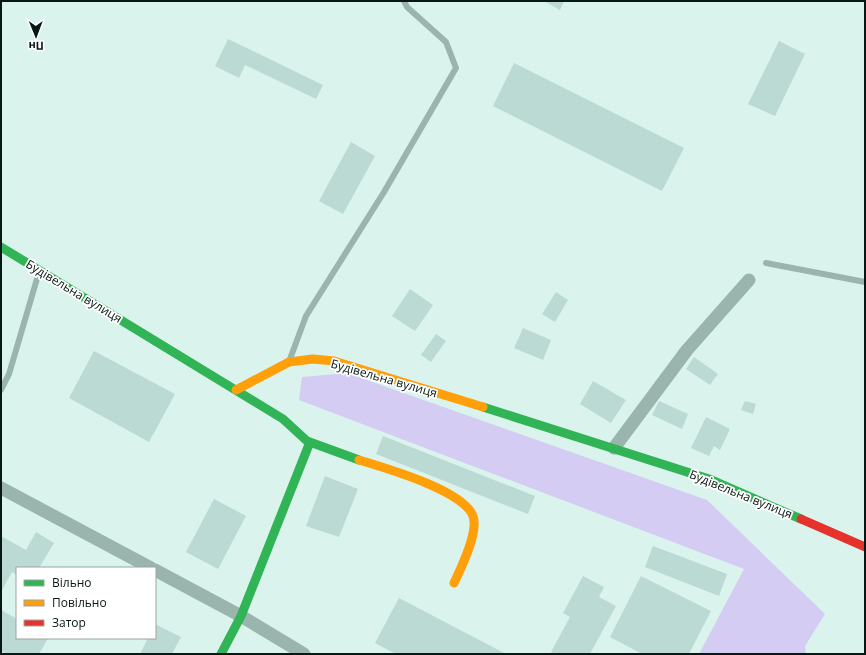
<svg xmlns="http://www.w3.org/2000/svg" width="866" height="655" viewBox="0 0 866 655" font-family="'Open Sans',sans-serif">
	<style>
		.forest { fill: #d4ccf2 }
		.building { fill: #badad3 }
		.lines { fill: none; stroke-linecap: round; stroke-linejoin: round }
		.lane { stroke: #9ab4ae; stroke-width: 6 }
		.street { stroke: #9ab4ae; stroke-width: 13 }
		.fast { stroke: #30b455; stroke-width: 9 }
		.slow { stroke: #ff9f0a; stroke-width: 9 }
		.jam { stroke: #e5322d; stroke-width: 9 }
		.labels { text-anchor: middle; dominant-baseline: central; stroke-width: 3.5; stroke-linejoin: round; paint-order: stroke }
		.street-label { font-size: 12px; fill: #071814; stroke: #fff }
	</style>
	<rect width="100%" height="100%" fill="#dbf3ed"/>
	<!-- forest -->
	<path class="forest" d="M 347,373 L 707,500 L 825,614 L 805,646 L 806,654 L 699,654 L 744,569 L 299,400 L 302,377 Z"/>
	<!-- building -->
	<path class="building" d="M 544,1 L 564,1 L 560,10 Z
		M 228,39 L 323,85 L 316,99 L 245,65 L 239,78 L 215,66 Z
		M 779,41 L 805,54 L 775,116 L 748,104 Z
		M 514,63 L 684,148 L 662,191 L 493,106 Z
		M 351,142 L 375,156 L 343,214 L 319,201 Z
		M 410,289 L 433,305 L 415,331 L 392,316 Z
		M 556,292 L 568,300 L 555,322 L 542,314 Z
		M 523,328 L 551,340 L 543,360 L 514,348 Z
		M 436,334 L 446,341 L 431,362 L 421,355 Z
		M 94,351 L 175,394 L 149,442 L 69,398 Z
		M 694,357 L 718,374 L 710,385 L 686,369 Z
		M 593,381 L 626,400 L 611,423 L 580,404 Z
		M 659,401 L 688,414 L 682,429 L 652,415 Z
		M 745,401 L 756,404 L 753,414 L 741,410 Z
		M 706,417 L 730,429 L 720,450 L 714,446 L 709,456 L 691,448 Z
		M 383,436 L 535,496 L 528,514 L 376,454 Z
		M 325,476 L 358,489 L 339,537 L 306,526 Z
		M 214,499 L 246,516 L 218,569 L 186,552 Z
		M 36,532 L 54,543 L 39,568 L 17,568 L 17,575 L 12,572 L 1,592 L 1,536 L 26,550 Z
		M 653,546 L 727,574 L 719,596 L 645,567 Z
		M 583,576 L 604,587 L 599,597 L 616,606 L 590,654 L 555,654 L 551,652 L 570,617 L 563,613 Z
		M 641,576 L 711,611 L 689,654 L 642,654 L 610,637 Z
		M 399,598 L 506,654 L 396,654 L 375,643 Z
		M 1,610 L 17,619 L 17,638 L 48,638 L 39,654 L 6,654 L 1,651 Z
		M 155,624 L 181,637 L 172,654 L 140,654 L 148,638 L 155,638 Z"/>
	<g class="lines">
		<!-- lane -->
		<path class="lane" d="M 766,263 L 865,282
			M 290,359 L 306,316 L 384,192 L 456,68 L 446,42 L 407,7 L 404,1
			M 1,390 L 9,374 L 39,272"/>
		<!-- street -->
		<path class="street" d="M 614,448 L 687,350 L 749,280
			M 1,488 L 151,568
			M 155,570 L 241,616 L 304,654"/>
		<!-- fast -->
		<path class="fast" d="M 1,247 L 283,419 L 307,441 L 359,460
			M 483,407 L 709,479 L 801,519
			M 221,654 L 241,616 L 310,442"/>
		<!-- slow -->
		<path class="slow" d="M 236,390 L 289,362 L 313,359 L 334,361 L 483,407
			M 359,460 C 385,468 463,490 473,516 C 479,532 461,568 454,583"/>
		<!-- jam -->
		<path class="jam" d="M 801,519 L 865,547"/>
	</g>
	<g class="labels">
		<!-- street labels -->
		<g class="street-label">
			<text transform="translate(74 291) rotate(31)">Будівельна вулиця</text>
			<text transform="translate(384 378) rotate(16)">Будівельна вулиця</text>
			<text transform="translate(741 494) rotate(22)">Будівельна вулиця</text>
		</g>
	</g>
	<!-- border -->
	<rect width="866" height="655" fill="none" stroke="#071814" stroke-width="4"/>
	<!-- legend -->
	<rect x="16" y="567" width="140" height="72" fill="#ffffff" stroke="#9ca3a1"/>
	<rect x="24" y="580" width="20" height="6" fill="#30b455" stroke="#9ca3a1"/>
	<text x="52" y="587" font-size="12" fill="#071814">Вільно</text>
	<rect x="24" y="600" width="20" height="6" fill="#ff9f0a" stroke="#9ca3a1"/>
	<text x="52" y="607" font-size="12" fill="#071814">Повільно</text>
	<rect x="24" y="620" width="20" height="6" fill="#e5322d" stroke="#9ca3a1"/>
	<text x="52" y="627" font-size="12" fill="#071814">Затор</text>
	<!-- north arrow -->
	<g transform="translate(36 36) rotate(179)" stroke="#ffffff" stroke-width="3" paint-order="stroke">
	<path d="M0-3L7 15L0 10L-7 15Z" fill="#071814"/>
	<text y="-6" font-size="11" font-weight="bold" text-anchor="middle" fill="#071814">Пн</text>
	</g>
</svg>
